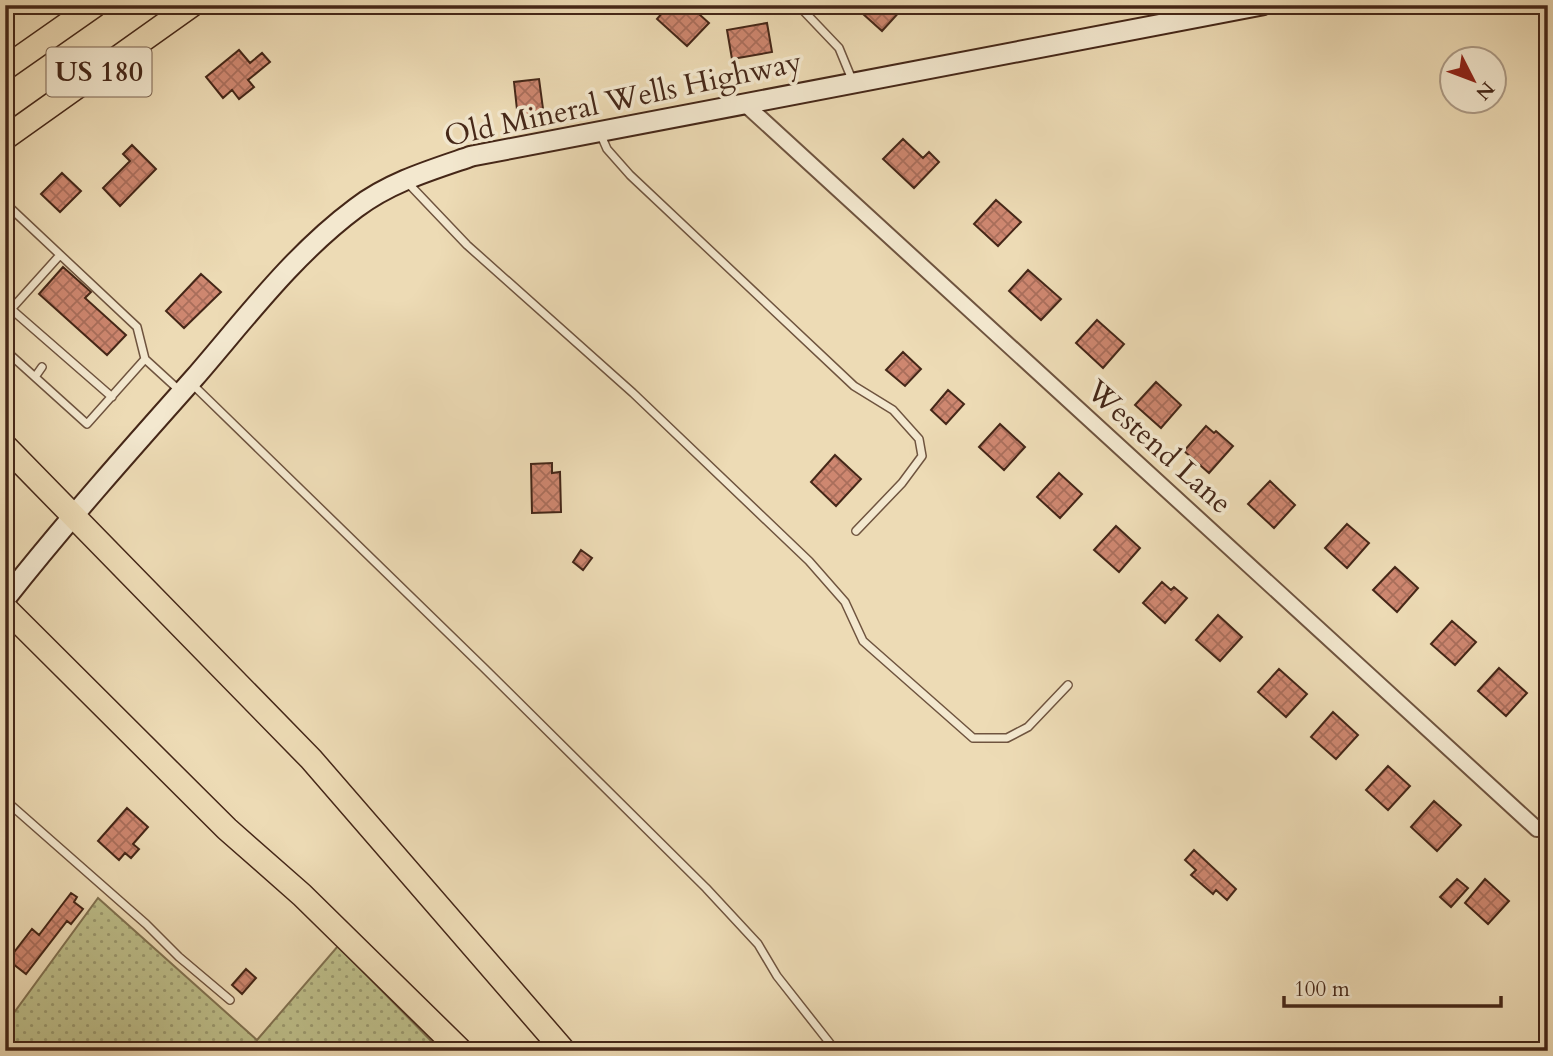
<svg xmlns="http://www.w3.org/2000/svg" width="1553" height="1056" viewBox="0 0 1553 1056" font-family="Cardo,serif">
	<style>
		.grass { fill: url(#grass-dots); stroke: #817251; stroke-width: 2 }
		.building { fill: url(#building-cross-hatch); stroke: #452718; stroke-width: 2 }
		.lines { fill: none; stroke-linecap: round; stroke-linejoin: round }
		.lane-casing { stroke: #6f543f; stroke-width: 10 }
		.street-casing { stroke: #6f543f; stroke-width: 18 }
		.secondary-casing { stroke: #452718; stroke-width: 23 }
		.primary-casing { stroke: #452718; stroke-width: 26 }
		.lane { stroke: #f3e8cf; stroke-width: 7 }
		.street { stroke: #f3e8cf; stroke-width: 14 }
		.secondary { stroke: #f3e8cf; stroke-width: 19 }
		.primary { stroke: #eddbb5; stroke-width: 23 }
		.labels { text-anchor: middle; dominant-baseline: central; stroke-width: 7; stroke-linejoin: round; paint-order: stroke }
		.shield { fill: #f3e8cf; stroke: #79614f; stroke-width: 2 }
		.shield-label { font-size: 28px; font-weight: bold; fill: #452718 }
		.street-label { font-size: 30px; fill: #452718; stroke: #f3e8cf }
	</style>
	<defs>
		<pattern id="grass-dots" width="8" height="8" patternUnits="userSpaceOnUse" patternTransform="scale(1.75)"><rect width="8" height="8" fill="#bdbe8a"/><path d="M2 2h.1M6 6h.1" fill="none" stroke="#9b9a70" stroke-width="1.8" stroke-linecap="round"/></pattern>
		<pattern id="building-cross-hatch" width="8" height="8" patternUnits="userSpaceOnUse" patternTransform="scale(1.75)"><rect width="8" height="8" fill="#ce8770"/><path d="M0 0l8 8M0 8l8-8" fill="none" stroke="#a96e5b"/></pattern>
	</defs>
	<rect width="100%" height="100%" fill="#eddbb5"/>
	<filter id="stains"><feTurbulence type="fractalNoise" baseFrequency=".00286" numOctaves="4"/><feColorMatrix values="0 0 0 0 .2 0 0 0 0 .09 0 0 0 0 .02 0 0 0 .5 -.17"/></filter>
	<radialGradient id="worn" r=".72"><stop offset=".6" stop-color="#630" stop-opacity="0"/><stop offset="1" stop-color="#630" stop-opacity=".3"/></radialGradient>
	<!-- grass -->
	<path class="grass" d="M 98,898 L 257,1040 L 338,946 L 441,1051 L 5,1051 L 5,1025 Z"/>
	<!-- building -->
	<path class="building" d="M 669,5 L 689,5 L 709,23 L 687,46 L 657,19 Z
		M 853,5 L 899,5 L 903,8 L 882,31 Z
		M 767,23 L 772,52 L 732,59 L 727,30 Z
		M 239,50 L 250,63 L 262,53 L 270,62 L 248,80 L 254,87 L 239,99 L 232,90 L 223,98 L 206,77 Z
		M 539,79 L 544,116 L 518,119 L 514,82 Z
		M 903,139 L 923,158 L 929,152 L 939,162 L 914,188 L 883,159 Z
		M 132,145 L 156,169 L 120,206 L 103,188 L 130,161 L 123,154 Z
		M 62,173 L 81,191 L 60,212 L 41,194 Z
		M 996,200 L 1021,222 L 998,246 L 974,224 Z
		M 63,267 L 91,292 L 85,298 L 126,335 L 107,355 L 39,294 Z
		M 1028,270 L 1061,299 L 1041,320 L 1009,291 Z
		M 201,274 L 221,292 L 184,328 L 166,311 Z
		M 1097,320 L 1124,344 L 1103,368 L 1076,343 Z
		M 903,352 L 921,369 L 905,386 L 886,370 Z
		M 1156,382 L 1181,405 L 1161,428 L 1135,405 Z
		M 948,390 L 964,404 L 946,424 L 931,410 Z
		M 1000,424 L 1025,447 L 1004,470 L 979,447 Z
		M 1206,426 L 1214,433 L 1216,431 L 1233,446 L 1209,473 L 1184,451 Z
		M 835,455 L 861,479 L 836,506 L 811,482 Z
		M 552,463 L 552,473 L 560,472 L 561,512 L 532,513 L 531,464 Z
		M 1059,473 L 1082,494 L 1060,518 L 1037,497 Z
		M 1270,481 L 1295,505 L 1274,528 L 1248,504 Z
		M 1347,524 L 1369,543 L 1347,568 L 1325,548 Z
		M 1116,526 L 1140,548 L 1119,572 L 1094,550 Z
		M 581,550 L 592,558 L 583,570 L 573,562 Z
		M 1395,567 L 1418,588 L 1397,612 L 1373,590 Z
		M 1162,582 L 1171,590 L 1174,587 L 1187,598 L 1165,623 L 1143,603 Z
		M 1218,615 L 1242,637 L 1220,661 L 1196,640 Z
		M 1452,621 L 1476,642 L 1455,665 L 1431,644 Z
		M 1499,668 L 1527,693 L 1506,716 L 1478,691 Z
		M 1279,669 L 1307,694 L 1286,717 L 1258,692 Z
		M 1333,712 L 1358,735 L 1336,759 L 1311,737 Z
		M 1388,766 L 1410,786 L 1388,810 L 1366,790 Z
		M 1434,801 L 1461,825 L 1437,851 L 1411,827 Z
		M 127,808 L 148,827 L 133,844 L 139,849 L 131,858 L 125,853 L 119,860 L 98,841 Z
		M 1194,850 L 1236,889 L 1227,900 L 1216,890 L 1213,894 L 1191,875 L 1196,870 L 1185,860 Z
		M 1457,879 L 1468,888 L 1451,907 L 1440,897 Z
		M 1485,879 L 1509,901 L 1488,924 L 1465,903 Z
		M 71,893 L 77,897 L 74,902 L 83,909 L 71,924 L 67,921 L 26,974 L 8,960 L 32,929 L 39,935 Z
		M 246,969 L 256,978 L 242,994 L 232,985 Z"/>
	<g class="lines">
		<defs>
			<path id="lane" d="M 798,5 L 839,48 L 853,82
				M 600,133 L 607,149 L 630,175 L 854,386 L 893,410 L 919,439 L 922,456 L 902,483 L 856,531
				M 407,182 L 467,245 L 633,393 L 809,561 L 845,602 L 863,641 L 973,738 L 1007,738 L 1028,727 L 1068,685
				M 5,203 L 137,327 L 145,359 L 180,391
				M 11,309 L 112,397
				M 5,316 L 60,255
				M 5,350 L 87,424 L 145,359
				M 35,377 L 42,367
				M 190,382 L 483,667 L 706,888 L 758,944 L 777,976 L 836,1051
				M 5,800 L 146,924 L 179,957 L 230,1000"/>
			<path id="street" d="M 745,104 L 1537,829"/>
			<path id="secondary" d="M 5,599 C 66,522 130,450 195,377 C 246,318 293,255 356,208 C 390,182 431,170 472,156 L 1262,5"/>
			<path id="primary" d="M 5,68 L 95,5
				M 5,138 L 192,5
				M 5,446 L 311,759 L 564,1051
				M 5,608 L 227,829 L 302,895 L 461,1051"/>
		</defs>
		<!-- lane casing -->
		<use href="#lane" class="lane-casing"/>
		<!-- street casing -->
		<use href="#street" class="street-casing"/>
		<!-- secondary casing -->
		<use href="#secondary" class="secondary-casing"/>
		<!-- primary casing -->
		<use href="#primary" class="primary-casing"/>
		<!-- lane -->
		<use href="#lane" class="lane"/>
		<!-- street -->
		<use href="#street" class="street"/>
		<!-- secondary -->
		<use href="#secondary" class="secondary"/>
		<!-- primary -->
		<use href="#primary" class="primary"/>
	</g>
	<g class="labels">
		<!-- shield labels -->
		<rect class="shield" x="46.5" y="47.5" width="105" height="49" rx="5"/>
		<g class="shield-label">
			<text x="99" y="72">US 180</text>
		</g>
		<!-- street labels -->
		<g class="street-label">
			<text transform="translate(623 99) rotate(-12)">Old Mineral Wells Highway</text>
			<text transform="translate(1159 447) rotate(42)">Westend Lane</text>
		</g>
	</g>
	<!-- margin -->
	<rect width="1553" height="1056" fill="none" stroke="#eddbb5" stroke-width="28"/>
	<rect x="7" y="7" width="1539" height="1042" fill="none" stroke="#452718" stroke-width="3.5"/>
	<rect x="14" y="14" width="1525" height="1028" fill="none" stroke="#452718" stroke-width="2"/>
	<!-- north arrow -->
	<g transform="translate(1473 80) rotate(132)"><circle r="33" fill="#f3e8cf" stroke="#ad9b86" stroke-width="2"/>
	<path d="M0-5L12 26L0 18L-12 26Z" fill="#8f2418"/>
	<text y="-10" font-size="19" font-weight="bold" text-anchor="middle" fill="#452718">N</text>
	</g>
	<!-- scale -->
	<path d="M1284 996v10h217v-10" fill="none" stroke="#452718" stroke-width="3.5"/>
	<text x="1294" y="996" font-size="21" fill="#452718" stroke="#f3e8cf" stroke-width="5" paint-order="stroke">100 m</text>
	<rect width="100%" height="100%" filter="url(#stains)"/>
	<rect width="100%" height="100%" fill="url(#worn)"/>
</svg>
